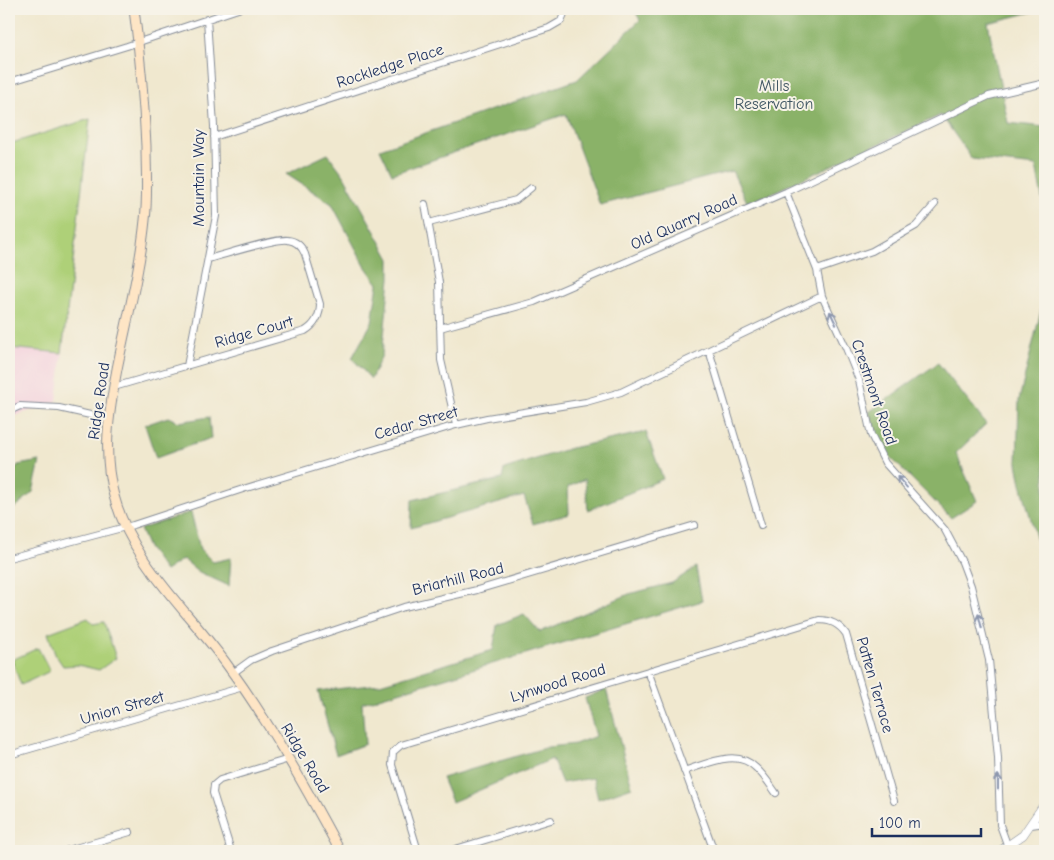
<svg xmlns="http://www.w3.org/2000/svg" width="1054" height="860" viewBox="0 0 1054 860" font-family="'Comic Neue',sans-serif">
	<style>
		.built { fill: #f4cfdc }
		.green { fill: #aed078; stroke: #64806b }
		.forest { fill: #8ab268; stroke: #527063 }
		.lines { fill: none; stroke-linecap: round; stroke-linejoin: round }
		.minor-casing { stroke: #868c96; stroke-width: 8 }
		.tertiary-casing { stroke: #868c96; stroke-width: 9 }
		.secondary-casing { stroke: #868c96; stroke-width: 11 }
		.minor { stroke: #fff; stroke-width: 6 }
		.tertiary { stroke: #fff; stroke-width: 8 }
		.secondary { stroke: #fee5c5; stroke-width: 9 }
		.oneway { stroke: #8d97ae }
		.labels { text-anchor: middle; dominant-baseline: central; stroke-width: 4; stroke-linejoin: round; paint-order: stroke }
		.street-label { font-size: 16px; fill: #1b2f5e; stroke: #f7f3e8 }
		.park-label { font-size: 16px; fill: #405764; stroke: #f7f3e8 }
	</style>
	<rect width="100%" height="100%" fill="#f7f3e8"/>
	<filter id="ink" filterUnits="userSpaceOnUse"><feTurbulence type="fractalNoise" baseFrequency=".02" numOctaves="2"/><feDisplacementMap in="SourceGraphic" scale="10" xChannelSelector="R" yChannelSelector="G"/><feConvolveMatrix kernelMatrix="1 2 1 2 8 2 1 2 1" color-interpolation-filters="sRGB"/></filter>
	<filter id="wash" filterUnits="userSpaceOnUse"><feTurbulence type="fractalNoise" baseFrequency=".0096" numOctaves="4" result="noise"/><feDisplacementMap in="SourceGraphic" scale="20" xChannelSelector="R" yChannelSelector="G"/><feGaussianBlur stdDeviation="1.12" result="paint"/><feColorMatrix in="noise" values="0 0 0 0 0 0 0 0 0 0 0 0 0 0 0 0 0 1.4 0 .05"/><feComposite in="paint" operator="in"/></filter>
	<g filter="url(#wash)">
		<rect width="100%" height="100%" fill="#f0e8cf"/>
		<!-- built -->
		<path class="built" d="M 90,119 L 57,401 L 9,418 L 9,144 Z"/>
		<!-- green -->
		<path class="green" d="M 90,119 L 62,353 L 9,348 L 9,144 Z
			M 88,618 L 93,624 L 104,622 L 116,658 L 99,670 L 78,665 L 63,666 L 55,654 L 48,633 Z
			M 38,648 L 50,671 L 21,685 L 12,660 Z"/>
		<!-- forest -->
		<path class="forest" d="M 634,9 L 1044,9 L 988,23 L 1008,123 L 1045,127 L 1045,214 L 1036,166 L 972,159 L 941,115 L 748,204 L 732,171 L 600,205 L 566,114 L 392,174 L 380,149 L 577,80 L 640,20 Z
			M 328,154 L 343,174 L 390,259 L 390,278 L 382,355 L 371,379 L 352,358 L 372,322 L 378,284 L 365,266 L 332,204 L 286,174 Z
			M 1045,294 L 1045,569 L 1021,484 L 1017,463 L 1019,400 Z
			M 938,363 L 986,424 L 956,453 L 977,501 L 951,518 L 881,448 L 869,412 Z
			M 168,417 L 179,422 L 209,417 L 211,438 L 156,458 L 145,425 Z
			M 646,432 L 663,479 L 588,510 L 585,479 L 568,487 L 569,514 L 533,524 L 524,496 L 411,528 L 412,500 L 502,479 L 504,469 L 571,448 Z
			M 40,461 L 33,492 L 9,513 L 9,479 L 18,465 Z
			M 191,512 L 200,549 L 213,562 L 231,558 L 229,586 L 199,572 L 183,559 L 165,571 L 148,548 L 140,529 Z
			M 696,567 L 702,601 L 362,703 L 365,744 L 336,755 L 318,691 L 380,684 L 493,650 L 497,625 L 524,614 L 540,632 L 629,594 L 672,583 Z
			M 606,689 L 632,787 L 598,799 L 593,778 L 562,783 L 552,759 L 452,802 L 442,778 L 548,747 L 575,744 L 596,736 L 585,698 Z"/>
	</g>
	<g filter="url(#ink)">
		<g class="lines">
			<defs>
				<path id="minor" d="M 9,82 L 127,46 L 238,9
					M 214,137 L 549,28 L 561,21 L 566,9
					M 786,192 L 817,270 L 822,296 L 846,348 L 859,380 L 871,435 L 885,463 L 945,530 L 962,562 L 971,586 L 989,660 L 998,758 L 1000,825 L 1008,847 L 1007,848
					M 425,204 L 439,282 L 441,360 L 456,425
					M 429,223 L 516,200 L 531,188
					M 817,270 L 872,251 L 916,226 L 935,204
					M 440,328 L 534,302 L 786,192 L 989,96 L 1045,83
					M 709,350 L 761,525
					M 187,366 L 216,216 L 214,126 L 207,19
					M 114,387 L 305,331 C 315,325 320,317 320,304 L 305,254 C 302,247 296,241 288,240 C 275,238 224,255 208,259
					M 9,411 L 20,406 L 59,408 L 108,419
					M 9,558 L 133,525 L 243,489 L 456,425 L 487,418 L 586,402 L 621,392 L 822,296
					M 648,671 L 714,851
					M 233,673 L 251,660 L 272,651 L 404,607 L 477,590 L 695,525
					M 9,755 L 243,687
					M 684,771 C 707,764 737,748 756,768 C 764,775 770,785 776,793
					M 1031,825 L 1045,823
					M 65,851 L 130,832
					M 231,851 L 213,793 L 214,785 L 220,780 L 289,759
					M 418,851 L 392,765 L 393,752 L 401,745 L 819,620 C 831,620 839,624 846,634 L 894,801
					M 449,851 L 551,820"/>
				<path id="tertiary" d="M 1000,851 L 1023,835 L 1045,803"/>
				<path id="secondary" d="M 134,9 C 140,55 144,100 146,146 C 146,171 148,195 145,220 C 140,270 127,319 117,369 C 109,412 102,453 114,496 C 133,565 188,610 228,666 C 271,725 306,788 340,851"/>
			</defs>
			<!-- minor casing -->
			<use href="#minor" class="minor-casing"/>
			<!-- tertiary casing -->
			<use href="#tertiary" class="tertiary-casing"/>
			<!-- secondary casing -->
			<use href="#secondary" class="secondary-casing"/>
			<!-- minor -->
			<use href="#minor" class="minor"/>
			<!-- tertiary -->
			<use href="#tertiary" class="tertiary"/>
			<!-- secondary -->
			<use href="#secondary" class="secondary"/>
		</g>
		<!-- one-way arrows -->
		<defs><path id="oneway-shaft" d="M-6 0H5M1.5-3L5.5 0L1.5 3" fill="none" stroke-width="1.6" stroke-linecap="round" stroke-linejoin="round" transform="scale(1.25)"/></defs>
		<g class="oneway">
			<use href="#oneway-shaft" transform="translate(833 318) rotate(-115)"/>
			<use href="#oneway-shaft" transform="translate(902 482) rotate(-132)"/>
			<use href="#oneway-shaft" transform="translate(980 621) rotate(-104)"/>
			<use href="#oneway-shaft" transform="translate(998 782) rotate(-90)"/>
		</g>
	</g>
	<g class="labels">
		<!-- street labels -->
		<g class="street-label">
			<text transform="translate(390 66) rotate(-18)">Rockledge Place</text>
			<text transform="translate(199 178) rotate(-90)">Mountain Way</text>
			<text transform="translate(684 222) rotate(-24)">Old Quarry Road</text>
			<text transform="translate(254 332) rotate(-16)">Ridge Court</text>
			<text transform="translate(874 392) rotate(71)">Crestmont Road</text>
			<text transform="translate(99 401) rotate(-82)">Ridge Road</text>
			<text transform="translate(416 423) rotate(-16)">Cedar Street</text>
			<text transform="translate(458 579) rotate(-14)">Briarhill Road</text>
			<text transform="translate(558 683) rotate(-17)">Lynwood Road</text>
			<text transform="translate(875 685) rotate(74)">Patten Terrace</text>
			<text transform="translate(122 708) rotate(-16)">Union Street</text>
			<text transform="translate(305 758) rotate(59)">Ridge Road</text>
		</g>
		<!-- park labels -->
		<g class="park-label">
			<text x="774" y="86">Mills<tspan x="774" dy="18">Reservation</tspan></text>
		</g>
	</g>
	<!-- margin -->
	<rect width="1054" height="860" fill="none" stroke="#f7f3e8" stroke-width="30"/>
	<!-- scale -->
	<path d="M872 828v8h109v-8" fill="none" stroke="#1b2f5e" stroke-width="2.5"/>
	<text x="879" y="828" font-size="15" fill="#1b2f5e" stroke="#f7f3e8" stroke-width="4" paint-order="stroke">100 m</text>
</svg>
